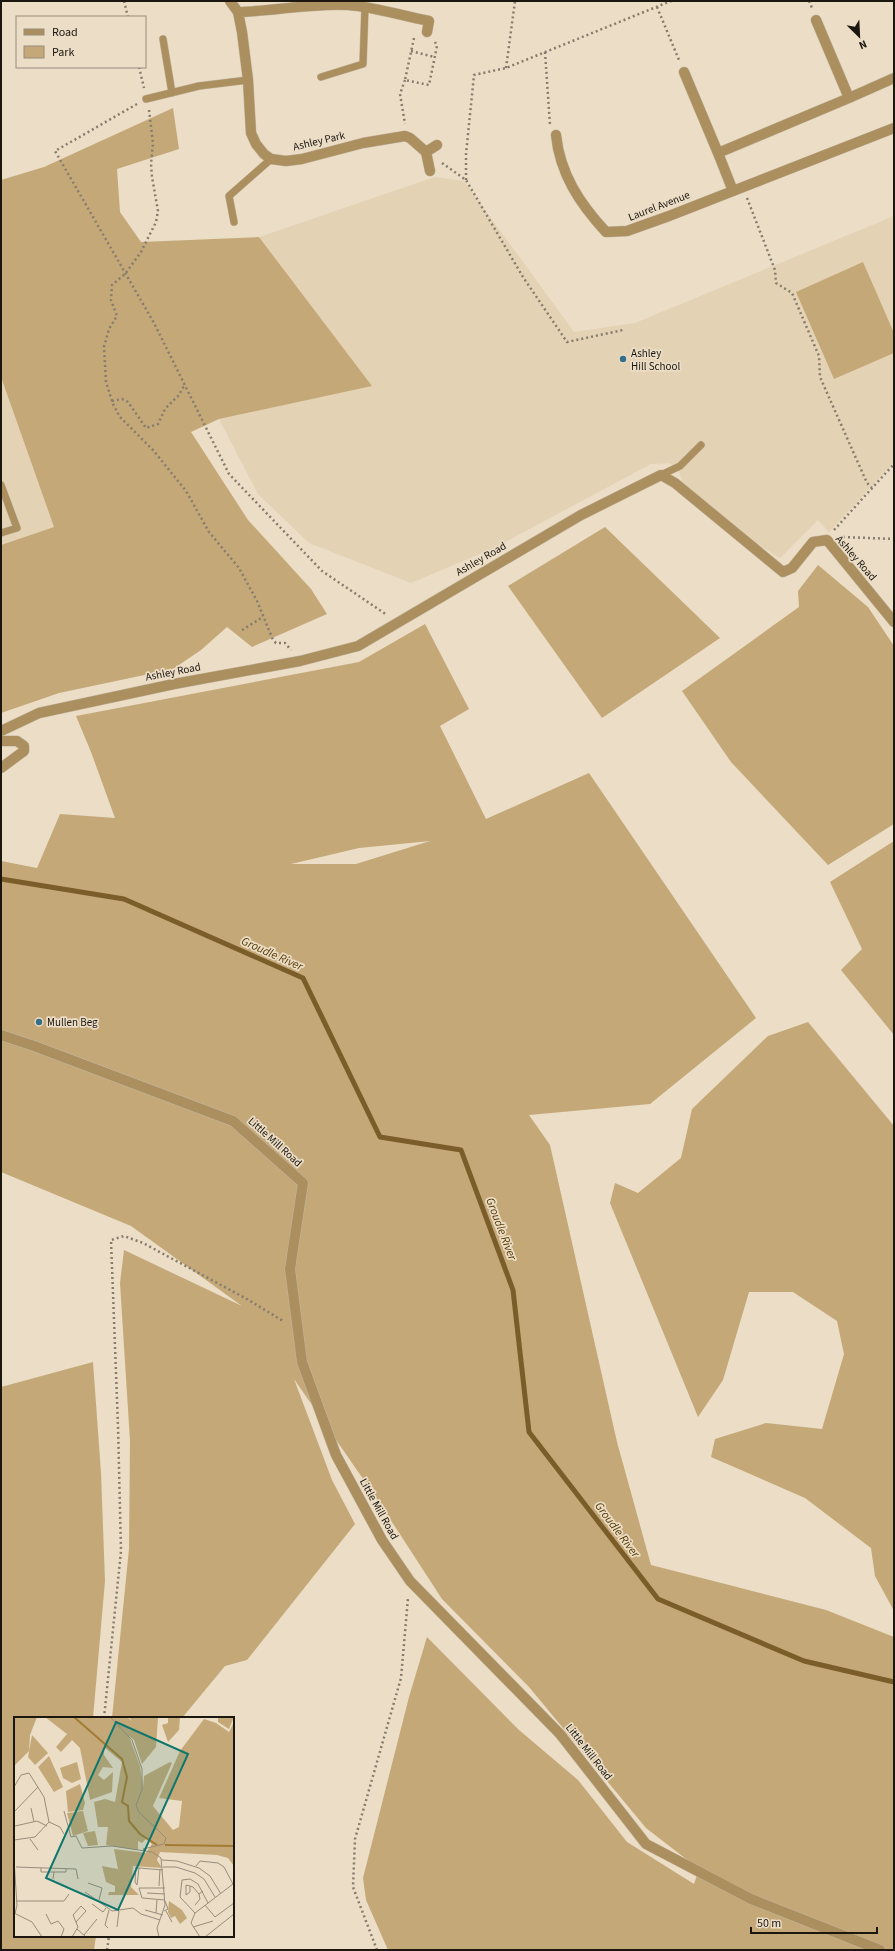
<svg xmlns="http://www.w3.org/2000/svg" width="895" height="1951" viewBox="0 0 895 1951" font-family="'Source Sans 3',sans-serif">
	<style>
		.built { fill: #e4d2b4 }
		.green { fill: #c4a878; fill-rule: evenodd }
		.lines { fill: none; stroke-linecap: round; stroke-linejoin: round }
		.stream { stroke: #7a5d28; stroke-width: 5 }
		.service-casing { stroke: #c6b9a5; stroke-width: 8 }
		.minor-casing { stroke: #c6b9a5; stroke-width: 11 }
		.path { stroke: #867c6d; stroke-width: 2.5; stroke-dasharray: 2 3; stroke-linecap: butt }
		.service { stroke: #ab8f5f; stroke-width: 7 }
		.minor { stroke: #ab8f5f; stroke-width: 10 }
		.poi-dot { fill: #356e87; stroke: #ebddc6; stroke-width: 1.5 }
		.labels { text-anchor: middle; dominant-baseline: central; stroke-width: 3.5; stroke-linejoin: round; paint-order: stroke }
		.street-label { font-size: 11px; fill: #1b160e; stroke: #ebddc6 }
		.poi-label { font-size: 11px; fill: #1b160e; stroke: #ebddc6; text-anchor: start }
		.water-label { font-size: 12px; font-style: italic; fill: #563b00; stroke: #ebddc6 }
		.inset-river { fill: none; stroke: #a37c33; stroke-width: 2 }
		.inset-road { fill: none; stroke: #988d7c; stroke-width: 1 }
		.view { fill: #0f766e; fill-opacity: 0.15; stroke: #0f766e; stroke-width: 2 }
		.inset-edge { fill: none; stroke: #1b160e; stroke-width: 2 }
	</style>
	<rect width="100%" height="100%" fill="#ebddc6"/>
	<!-- built -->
	<path class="built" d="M 435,177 L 464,181 L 574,332 L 635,323 L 894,216 L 894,462 L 829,532 L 818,520 L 780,558 L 754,542 L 684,486 L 679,472 L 670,463 L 651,464 L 494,548 L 411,583 L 309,543 L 258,494 L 219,419 L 371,385 L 259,237 Z
		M 1,377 L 54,527 L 1,545 Z"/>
	<!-- green -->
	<path class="green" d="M 173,108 L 179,149 L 117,169 L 120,212 L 141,242 L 259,237 L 372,386 L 219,419 L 191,432 L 248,520 L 311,589 L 327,614 L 252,647 L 227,627 L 201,650 L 173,669 L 59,693 L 1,713 L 1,545 L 54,527 L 1,377 L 1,180 L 44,167 Z
		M 863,262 L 894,333 L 894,353 L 834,379 L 796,292 Z
		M 605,527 L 720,638 L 602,718 L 508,586 Z
		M 818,565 L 868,607 L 894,646 L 894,824 L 828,865 L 731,762 L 682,691 L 799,607 L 798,591 Z
		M 425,624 L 469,709 L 440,726 L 486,819 L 589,773 L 756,1018 L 650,1104 L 529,1115 L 550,1145 L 617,1442 L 651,1565 L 826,1610 L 894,1637 L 894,1950 L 388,1950 L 366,1900 L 363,1878 L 409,1697 L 427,1637 L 519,1730 L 578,1780 L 627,1842 L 694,1884 L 699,1869 L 646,1828 L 529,1687 L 442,1599 L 379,1502 L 294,1379 L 332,1480 L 355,1524 L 247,1660 L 225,1666 L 182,1718 L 112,1718 L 129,1549 L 130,1441 L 120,1283 L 124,1250 L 242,1306 L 131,1226 L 1,1172 L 1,861 L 37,868 L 60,814 L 115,818 L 91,752 L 76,716 L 359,662 ZM 430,841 L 356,864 L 291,864 L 359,848 Z
		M 894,841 L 894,1035 L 841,970 L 862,949 L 830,882 Z
		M 808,1022 L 894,1126 L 894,1611 L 875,1576 L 871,1548 L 805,1498 L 711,1457 L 715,1439 L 766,1423 L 822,1429 L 844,1354 L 837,1321 L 793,1292 L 749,1292 L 723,1380 L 698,1417 L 610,1203 L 615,1183 L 638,1193 L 681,1158 L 692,1109 L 768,1036 Z
		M 93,1362 L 101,1473 L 105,1581 L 93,1718 L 15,1718 L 15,1936 L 96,1936 L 94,1950 L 1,1950 L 1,1387 Z"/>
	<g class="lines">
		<!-- stream -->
		<path class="stream" d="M 1,879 L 124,899 L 303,978 L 380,1137 L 461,1150 L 513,1290 L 529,1432 L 658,1599 L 804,1661 L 894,1682"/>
		<defs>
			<path id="service" d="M 163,39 L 172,93
				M 321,77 L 363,64 L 365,7
				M 146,99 L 199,86 L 248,80
				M 234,222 L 229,196 L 271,159
				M 661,475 L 680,466 L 701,445
				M 1,485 L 17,528 L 1,533"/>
			<path id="minor" d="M 230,1 L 238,12 L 242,32 L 248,80 L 251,133 L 256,144 L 264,154 L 271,159 L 286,161 L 302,159 L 363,143 L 405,136 L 410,138 L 426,152 L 437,145
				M 238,12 C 275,11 312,3 348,5 C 375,7 403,16 429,21 L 427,32
				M 816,20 L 849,98 L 894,78
				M 684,72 L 718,153
				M 556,135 C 560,174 580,204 606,232 L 627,231 L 669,216 L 894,128
				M 426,152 L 430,171
				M 733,191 L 718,153 L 849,98
				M 1,731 L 39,713 L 174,684 L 300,661 L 358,646 L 581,515 L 661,475 L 675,483 L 783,572 L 792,568 L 813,542 L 827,540 L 894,622
				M 1,741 L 17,741 L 24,746 L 24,751 L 1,768
				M 1,1035 L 34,1046 L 233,1121 L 303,1183 L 290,1269 L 302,1362 L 336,1455 L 382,1540 L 410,1581 L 560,1734 L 646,1844 L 751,1899 L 880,1950"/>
		</defs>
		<!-- service casing -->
		<use href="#service" class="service-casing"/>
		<!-- minor casing -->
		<use href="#minor" class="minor-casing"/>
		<!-- path -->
		<path class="path" d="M 124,1 L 128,17
			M 809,1 L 812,8
			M 657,7 L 679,60
			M 414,38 L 405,80 L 429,85 L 437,46 L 435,42
			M 411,51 L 434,57
			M 545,52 L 550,125
			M 139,67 L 144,88
			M 506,68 L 515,1
			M 405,80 L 400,94 L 405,124
			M 137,104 L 55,151 L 154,323 L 229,474 L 322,571 L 387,615
			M 149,110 L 153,143 L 151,164 L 152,177 L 158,211 L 156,222 L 141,252 L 125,274 L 112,285 L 111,300 L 117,316 L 109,329 L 104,347 L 106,382 L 113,404 L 120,417 L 153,450 L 186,491 L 209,532 L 239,568 L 257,601 L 273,640 L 276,643 L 285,643 L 291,650
			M 442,163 L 466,180 L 523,277 L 567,342 L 623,330
			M 466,180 L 466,154 L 474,75 L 506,68 L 671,1
			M 747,198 L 775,270 L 776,283 L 792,293 L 819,356 L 820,377 L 867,483 L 872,488
			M 112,401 L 122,399 L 128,402 L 146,428 L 158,424 L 165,409 L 179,395 L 184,386
			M 834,530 L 894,464
			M 843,537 L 894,539
			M 242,630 L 263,617
			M 104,1718 L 121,1551 L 118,1426 L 111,1240 L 124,1236 L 143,1243 L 247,1299 L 283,1321
			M 107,1950 L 109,1936
			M 377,1950 L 353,1887 L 355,1839 L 401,1678 L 408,1598"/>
		<!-- service -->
		<use href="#service" class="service"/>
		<!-- minor -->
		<use href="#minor" class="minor"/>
	</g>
	<!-- markers -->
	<g class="poi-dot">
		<circle cx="623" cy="359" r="4"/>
		<circle cx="39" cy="1022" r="4"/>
	</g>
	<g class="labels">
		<!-- street labels -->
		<g class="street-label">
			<text transform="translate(319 141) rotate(-13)">Ashley Park</text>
			<text transform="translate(659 206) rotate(-21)">Laurel Avenue</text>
			<text transform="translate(856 558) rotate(49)">Ashley Road</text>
			<text transform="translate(481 559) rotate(-30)">Ashley Road</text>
			<text transform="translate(173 672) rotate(-11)">Ashley Road</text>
			<text transform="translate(275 1142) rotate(42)">Little Mill Road</text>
			<text transform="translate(379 1509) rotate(61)">Little Mill Road</text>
			<text transform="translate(589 1752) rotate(52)">Little Mill Road</text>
		</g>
		<!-- poi labels -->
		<g class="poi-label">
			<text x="631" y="353">Ashley<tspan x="631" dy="13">Hill School</tspan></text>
			<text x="47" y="1022">Mullen Beg</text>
		</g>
		<!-- water labels -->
		<g class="water-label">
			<text transform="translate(272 954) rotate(24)">Groudle River</text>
			<text transform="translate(501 1229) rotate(69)">Groudle River</text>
			<text transform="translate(617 1530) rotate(53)">Groudle River</text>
		</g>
	</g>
	<!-- overview -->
	<g transform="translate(14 1717)">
		<rect width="220" height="220" fill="#ebddc6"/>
		<path d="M 0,0 L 23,0 L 16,18 L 15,34 L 0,49 ZM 31,0 L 113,0 L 118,4 L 115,0 L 144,0 L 142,30 L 128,47 L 120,23 L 115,19 L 126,49 L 129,70 L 130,59 L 156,45 L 158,46 L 139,89 L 133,82 L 159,113 L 165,110 L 168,84 L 145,81 L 166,34 L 190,2 L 202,6 L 215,15 L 220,5 L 220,149 L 214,141 L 203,138 L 146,135 L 143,143 L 148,151 L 119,149 L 117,170 L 125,178 L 94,178 L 95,175 L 101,175 L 101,169 L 92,165 L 88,149 L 104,152 L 100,132 L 132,136 L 138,127 L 132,122 L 128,126 L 124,124 L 124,133 L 92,128 L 94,110 L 84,110 L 80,85 L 91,82 L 101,85 L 108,45 L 90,30 L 90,38 L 99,51 L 89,50 L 84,58 L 90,63 L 99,55 L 98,75 L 76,83 L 66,31 L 58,23 L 47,35 L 42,30 L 53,17 ZM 154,0 L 166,0 L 165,13 L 154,25 L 148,8 L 154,6 ZM 204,0 L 220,0 L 215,12 L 204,5 ZM 18,18 L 34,36 L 21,48 L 14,40 ZM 35,39 L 49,70 L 40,75 L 24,50 ZM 63,45 L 67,62 L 58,66 L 49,61 L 46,51 ZM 66,67 L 71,86 L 69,93 L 54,95 L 52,74 ZM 69,94 L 74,114 L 59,119 L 53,96 ZM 81,114 L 84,128 L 74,129 L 69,116 ZM 155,184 L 168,193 L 173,201 L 166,207 L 161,199 L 157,201 L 154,195 Z" fill="#c4a878"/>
		<path class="inset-river" d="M 60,0 L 108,42 L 113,60 L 108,85 L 114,89 L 115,104 L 126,117 L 143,128M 151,128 L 220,129"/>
		<path class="inset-road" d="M 96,0 L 118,23 L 128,52 L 128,73 L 122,88 L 125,95 L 152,121 L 150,127 L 129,132 L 132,134M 0,70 L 7,58 L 15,56 L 30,80 L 35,105 L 21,120 L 0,123M 17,91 L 20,105M 50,94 L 57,120 L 62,119 L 68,131 L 98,129 L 138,135 L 147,141 L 151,188 L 143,211 L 145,220M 0,95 L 24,70M 35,105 L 46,110 L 50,117M 1,109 L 23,104 L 33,109M 16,122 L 24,133M 0,143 L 3,188 L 1,197M 148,143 L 163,144 L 185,151 L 196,159 L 207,177M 182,149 L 186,144 L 204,146 L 210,150 L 219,167 L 181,196 L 177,206 L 186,220M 2,150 L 62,152 L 64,162M 122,150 L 125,151 L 123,168 L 121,165 ZM 149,150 L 162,150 L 181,156 L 190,162 L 201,180M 27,151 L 27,155 L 40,155 L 39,162M 125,151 L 149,153M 40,155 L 52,155 L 52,152M 74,166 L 88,171 L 85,183M 145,169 L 146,152M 176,169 L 176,175 L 172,178 L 172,168 L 176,169 L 179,170 L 185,177M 151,171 L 125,171 L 128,181 L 151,183M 71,175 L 98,194 L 119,191 L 127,197 L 146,203M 133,176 L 151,177M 2,184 L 50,184 L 55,177M 78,187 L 89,195 L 92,191M 181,188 L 186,182 L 185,177 L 189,174M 191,188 L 201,200 L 220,186M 131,193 L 149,198M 150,194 L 154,192 L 151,184M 152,194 L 158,205M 0,196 L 18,205 L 28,220M 142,196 L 143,183M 181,196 L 166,180 L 168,163 L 176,162 L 184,167 L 194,186M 32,197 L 37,207 L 44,204 L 50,212 L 47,220M 103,210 L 105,194M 179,210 L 199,204M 94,211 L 91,208 L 95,193M 63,212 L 72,220M 70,218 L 83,202M 58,220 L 64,210 L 59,198 L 67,189 L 72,194 L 62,205M 191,220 L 220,197"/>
		<path class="view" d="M 102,5 L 174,37 L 104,193 L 32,161 Z"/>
		<rect width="220" height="220" class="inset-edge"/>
	</g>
	<!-- border -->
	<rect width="895" height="1951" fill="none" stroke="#1b160e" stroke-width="4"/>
	<!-- legend -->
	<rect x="16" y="16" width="130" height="52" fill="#ebddc6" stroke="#988d7c"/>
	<rect x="24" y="29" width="20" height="6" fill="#ab8f5f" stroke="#988d7c"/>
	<text x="52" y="36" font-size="12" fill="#1b160e">Road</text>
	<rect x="24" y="46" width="20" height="12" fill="#c4a878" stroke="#988d7c"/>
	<text x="52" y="56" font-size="12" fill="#1b160e">Park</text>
	<!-- north arrow -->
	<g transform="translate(859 36) rotate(156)" stroke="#ebddc6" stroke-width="3" paint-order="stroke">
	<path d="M0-3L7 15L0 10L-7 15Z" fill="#1b160e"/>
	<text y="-6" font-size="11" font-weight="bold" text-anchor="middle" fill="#1b160e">N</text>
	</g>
	<!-- scale -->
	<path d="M751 1927v6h126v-6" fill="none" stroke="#1b160e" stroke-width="2"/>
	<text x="757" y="1927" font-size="12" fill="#1b160e" stroke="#ebddc6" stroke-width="3" paint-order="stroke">50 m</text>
</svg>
